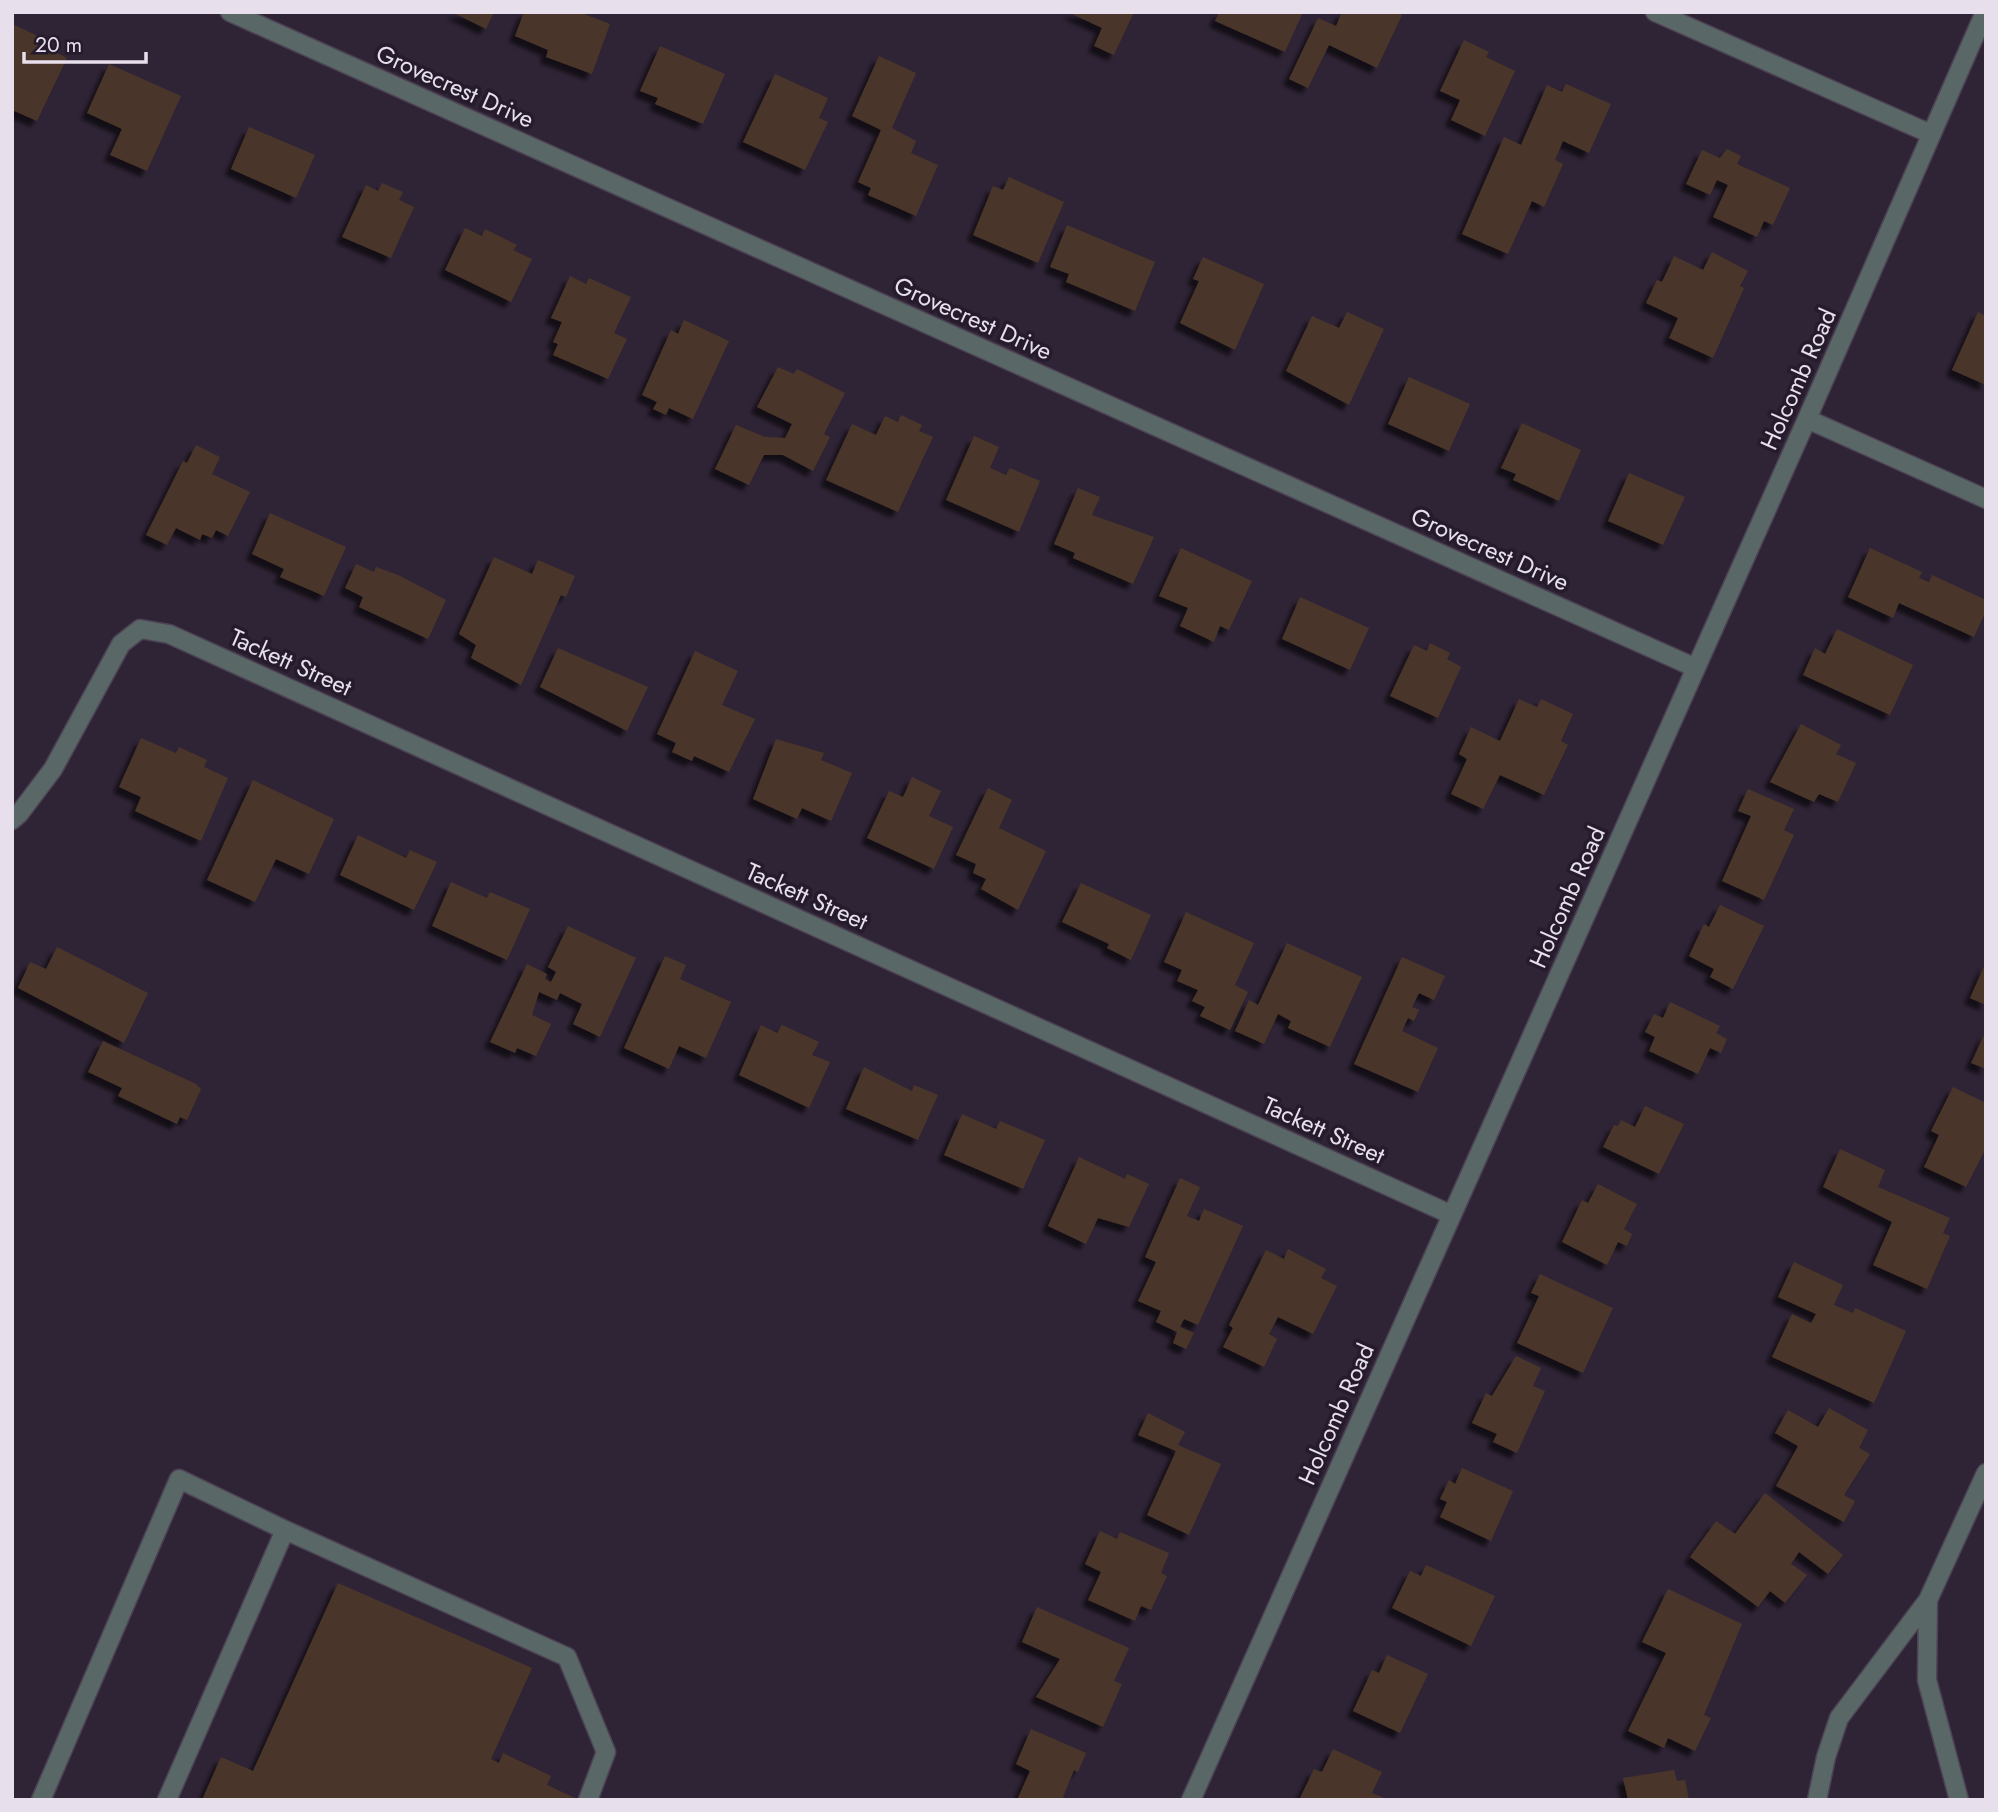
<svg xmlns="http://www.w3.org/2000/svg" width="1998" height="1812" viewBox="0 0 1998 1812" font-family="Jost,sans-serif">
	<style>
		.building { fill: #4a3629; filter: url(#shadow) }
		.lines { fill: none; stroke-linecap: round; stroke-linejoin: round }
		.minor-casing { stroke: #4c4253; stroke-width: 21 }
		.minor { stroke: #596767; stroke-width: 18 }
		.labels { text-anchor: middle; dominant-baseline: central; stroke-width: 7; stroke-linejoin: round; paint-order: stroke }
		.street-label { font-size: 24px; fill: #e7e0ec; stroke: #251b2c }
	</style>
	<defs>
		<filter id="shadow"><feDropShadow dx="-6" dy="6" stdDeviation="2" flood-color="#0009"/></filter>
	</defs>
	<rect width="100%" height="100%" fill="#2f2436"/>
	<!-- building -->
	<path class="building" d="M 452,12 L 494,12 L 486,29 Z
		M 524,12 L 584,12 L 584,14 L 610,24 L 592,74 L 546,57 L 548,50 L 515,36 Z
		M 1068,12 L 1134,12 L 1114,55 L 1094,46 L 1102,28 Z
		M 1219,12 L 1303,12 L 1285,52 L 1215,21 Z
		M 1342,12 L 1395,12 L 1402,15 L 1377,68 L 1329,45 L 1308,88 L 1289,79 L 1318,18 L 1336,26 Z
		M 12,24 L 53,43 L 50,49 L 67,58 L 37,121 L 12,110 Z
		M 1464,40 L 1489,52 L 1486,57 L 1515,71 L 1485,136 L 1451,120 L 1460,100 L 1440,91 Z
		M 660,46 L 725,74 L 703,124 L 655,104 L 658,98 L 640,91 Z
		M 879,56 L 916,73 L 892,128 L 916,141 L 911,153 L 938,165 L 916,216 L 868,195 L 871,188 L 858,182 L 881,130 L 852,116 Z
		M 109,64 L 181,96 L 147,171 L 110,155 L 122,129 L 87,113 Z
		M 775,74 L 828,98 L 819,118 L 828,122 L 805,170 L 743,142 Z
		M 1566,84 L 1611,104 L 1589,153 L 1563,141 L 1555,160 L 1563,164 L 1544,207 L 1532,201 L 1508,254 L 1462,234 L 1504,137 L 1521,145 L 1547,85 L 1562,92 Z
		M 249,127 L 315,155 L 296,198 L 231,169 Z
		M 1727,149 L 1741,156 L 1737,164 L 1790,188 L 1773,225 L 1764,221 L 1757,237 L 1713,217 L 1728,185 L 1717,180 L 1710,195 L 1686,184 L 1702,150 L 1720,158 Z
		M 1009,177 L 1064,202 L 1038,263 L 973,235 L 993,186 L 1003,190 Z
		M 382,183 L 403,192 L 399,200 L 414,207 L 391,258 L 342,237 L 366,185 L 378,191 Z
		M 1067,225 L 1155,262 L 1135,311 L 1066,282 L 1069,274 L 1050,267 Z
		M 465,228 L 482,236 L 485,229 L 517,245 L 513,250 L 532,259 L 511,302 L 445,270 Z
		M 1712,252 L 1748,271 L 1740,286 L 1744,288 L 1713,358 L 1669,338 L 1678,318 L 1646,303 L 1657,280 L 1662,282 L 1674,256 L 1703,270 Z
		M 1203,257 L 1264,284 L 1235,350 L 1180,323 L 1199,281 L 1193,279 Z
		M 570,276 L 586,284 L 589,278 L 631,297 L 614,333 L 627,339 L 608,379 L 553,355 L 558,344 L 553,342 L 562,322 L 551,318 Z
		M 1347,312 L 1384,329 L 1349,405 L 1286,371 L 1312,316 L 1339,328 Z
		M 1978,312 L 1986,316 L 1986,385 L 1952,370 Z
		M 684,320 L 729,341 L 693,419 L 669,408 L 666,415 L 653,409 L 657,402 L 642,395 L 671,330 L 678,334 Z
		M 778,367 L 794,374 L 797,369 L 845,393 L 824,434 L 830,437 L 813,471 L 783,455 L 764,455 L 749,485 L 715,469 L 736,425 L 765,437 L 785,438 L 792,424 L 757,407 Z
		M 1409,377 L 1470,404 L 1449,451 L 1388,424 Z
		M 901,415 L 922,425 L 919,431 L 933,437 L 898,512 L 826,480 L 852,424 L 876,435 L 885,416 L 898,422 Z
		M 1522,423 L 1581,450 L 1559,501 L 1513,480 L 1516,474 L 1501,468 Z
		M 974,436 L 999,447 L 990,468 L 1006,475 L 1010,468 L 1040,481 L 1019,532 L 946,500 Z
		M 196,445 L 220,457 L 212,474 L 250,492 L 228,536 L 216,530 L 212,538 L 202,534 L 200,540 L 176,528 L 167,545 L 146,535 L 183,461 L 187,463 Z
		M 1629,473 L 1685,497 L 1663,545 L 1608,521 Z
		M 1078,488 L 1100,497 L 1092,515 L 1154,537 L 1133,584 L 1073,558 L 1075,553 L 1054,544 Z
		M 270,513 L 346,547 L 324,596 L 280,577 L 284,569 L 252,554 Z
		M 1181,548 L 1252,581 L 1229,630 L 1220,626 L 1214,642 L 1180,626 L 1188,608 L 1159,596 Z
		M 1870,548 L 1922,572 L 1919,578 L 1929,582 L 1932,575 L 1986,600 L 1986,611 L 1974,637 L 1899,603 L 1893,618 L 1848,597 Z
		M 494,557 L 532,574 L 538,560 L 575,576 L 566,597 L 561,595 L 521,685 L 471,658 L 476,645 L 459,634 Z
		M 356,564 L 374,572 L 376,567 L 398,575 L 446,600 L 428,639 L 359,607 L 363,597 L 345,588 Z
		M 1300,597 L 1369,628 L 1350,670 L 1282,639 Z
		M 1837,629 L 1913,665 L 1890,715 L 1803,675 L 1815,648 L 1825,654 Z
		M 1430,643 L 1450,653 L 1447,659 L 1461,667 L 1438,718 L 1390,696 L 1414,645 L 1427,651 Z
		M 558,648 L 648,687 L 627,731 L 540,687 Z
		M 695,651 L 738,671 L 722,705 L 755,719 L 729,772 L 694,756 L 692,761 L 672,752 L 676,743 L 657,734 Z
		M 1519,699 L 1537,707 L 1541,699 L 1573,714 L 1561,741 L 1568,745 L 1544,795 L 1500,775 L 1483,809 L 1451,794 L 1467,759 L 1459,754 L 1471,727 L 1500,741 Z
		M 1801,724 L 1841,745 L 1836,754 L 1856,763 L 1838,802 L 1819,794 L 1814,802 L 1770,782 Z
		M 141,738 L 176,753 L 179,747 L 207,760 L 204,767 L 228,778 L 201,841 L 135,811 L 141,797 L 119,787 Z
		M 776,739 L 824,753 L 821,760 L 852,773 L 831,821 L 802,808 L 797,819 L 753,799 Z
		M 912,777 L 941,791 L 929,816 L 953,827 L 934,869 L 867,838 L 889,791 L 903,797 Z
		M 253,780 L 334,819 L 309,874 L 276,859 L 255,902 L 207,880 Z
		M 988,788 L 1012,800 L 999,828 L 1046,851 L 1018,910 L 981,889 L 986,879 L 973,873 L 976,864 L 956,855 Z
		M 1748,789 L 1794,809 L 1784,830 L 1794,835 L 1764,900 L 1722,881 L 1751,816 L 1738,811 Z
		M 358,835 L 406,858 L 410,850 L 437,862 L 414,910 L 340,875 Z
		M 451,882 L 487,898 L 490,892 L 530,909 L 507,960 L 432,926 Z
		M 1081,883 L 1151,915 L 1131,960 L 1107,948 L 1109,944 L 1062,922 Z
		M 1720,905 L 1764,926 L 1733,989 L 1710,977 L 1714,969 L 1689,956 L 1704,924 L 1709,927 Z
		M 1186,912 L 1254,943 L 1235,985 L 1248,992 L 1230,1030 L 1200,1016 L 1205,1007 L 1192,1001 L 1198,990 L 1177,981 L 1182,970 L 1164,962 Z
		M 568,926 L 636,958 L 600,1037 L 573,1024 L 582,1004 L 560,993 L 557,1000 L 539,992 L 532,1015 L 551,1024 L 536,1056 L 517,1048 L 515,1053 L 490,1042 L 527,964 L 547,974 L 545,979 L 551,982 L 556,972 L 548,967 Z
		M 1287,943 L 1362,977 L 1330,1047 L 1288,1028 L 1291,1021 L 1278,1014 L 1264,1044 L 1235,1031 L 1249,1000 L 1258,1005 Z
		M 57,947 L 148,993 L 124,1043 L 18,988 L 30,962 L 46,969 Z
		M 665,956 L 686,965 L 680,979 L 731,1002 L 706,1058 L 679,1046 L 669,1069 L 624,1048 Z
		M 1402,957 L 1445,976 L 1434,1000 L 1419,993 L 1412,1007 L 1419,1010 L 1414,1021 L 1408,1018 L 1402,1031 L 1438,1048 L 1418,1092 L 1354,1064 Z
		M 1986,962 L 1986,1005 L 1970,998 Z
		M 1670,1002 L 1720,1026 L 1716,1033 L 1727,1039 L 1721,1053 L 1710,1048 L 1698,1074 L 1649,1051 L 1655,1037 L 1645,1032 L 1654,1014 L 1663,1018 Z
		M 761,1025 L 777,1033 L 782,1025 L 819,1042 L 812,1055 L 830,1062 L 809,1108 L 739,1075 Z
		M 1986,1031 L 1986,1069 L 1971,1063 Z
		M 103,1041 L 196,1084 L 201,1089 L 187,1120 L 180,1117 L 177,1124 L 118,1096 L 122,1088 L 88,1072 Z
		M 864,1067 L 912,1091 L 914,1085 L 938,1095 L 918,1140 L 846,1109 Z
		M 1953,1087 L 1986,1103 L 1986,1148 L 1966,1187 L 1924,1167 L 1939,1135 L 1931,1131 Z
		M 1645,1106 L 1684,1124 L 1659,1174 L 1603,1147 L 1614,1125 L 1618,1126 L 1621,1120 L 1635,1127 Z
		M 962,1114 L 996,1129 L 1000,1121 L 1045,1140 L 1023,1189 L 944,1155 Z
		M 1840,1149 L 1885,1170 L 1878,1187 L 1950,1218 L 1943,1233 L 1950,1236 L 1927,1289 L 1873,1265 L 1892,1222 L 1823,1187 Z
		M 1079,1157 L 1125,1179 L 1127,1174 L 1149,1184 L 1129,1227 L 1098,1218 L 1086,1244 L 1048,1226 Z
		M 1180,1178 L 1200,1187 L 1187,1216 L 1199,1221 L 1204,1209 L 1243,1226 L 1198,1325 L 1184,1319 L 1180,1327 L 1194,1333 L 1186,1349 L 1173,1343 L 1177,1332 L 1156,1322 L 1161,1311 L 1138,1301 L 1156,1262 L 1145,1257 Z
		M 1598,1184 L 1637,1204 L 1624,1229 L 1632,1234 L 1627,1246 L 1618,1242 L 1607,1265 L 1562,1242 L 1582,1200 L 1588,1203 Z
		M 1288,1249 L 1326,1269 L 1321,1278 L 1337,1286 L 1313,1334 L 1278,1317 L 1269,1334 L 1277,1339 L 1264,1367 L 1223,1347 L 1233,1328 L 1229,1325 L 1266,1250 L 1284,1259 Z
		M 1794,1262 L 1843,1285 L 1834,1305 L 1853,1313 L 1855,1308 L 1906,1331 L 1874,1403 L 1772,1357 L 1792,1314 L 1811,1323 L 1816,1314 L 1778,1297 Z
		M 1540,1274 L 1613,1308 L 1583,1373 L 1517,1343 L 1539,1296 L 1531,1293 Z
		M 1516,1356 L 1541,1368 L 1533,1386 L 1545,1391 L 1517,1453 L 1493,1442 L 1497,1434 L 1472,1423 L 1486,1393 L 1492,1396 Z
		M 1829,1408 L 1868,1430 L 1859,1448 L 1870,1454 L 1844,1495 L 1855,1501 L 1844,1522 L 1776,1486 L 1798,1446 L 1775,1433 L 1788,1410 L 1818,1427 Z
		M 1148,1413 L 1185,1432 L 1178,1445 L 1221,1464 L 1189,1535 L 1147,1515 L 1176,1451 L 1138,1435 Z
		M 1462,1468 L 1513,1491 L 1491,1541 L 1440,1517 L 1447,1502 L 1440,1499 L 1449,1480 L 1455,1484 Z
		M 1765,1493 L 1843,1555 L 1828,1574 L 1799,1552 L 1791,1564 L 1807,1575 L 1785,1603 L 1770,1591 L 1758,1607 L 1690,1557 L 1716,1521 L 1735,1534 Z
		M 1100,1531 L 1117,1539 L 1120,1532 L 1169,1553 L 1161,1573 L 1167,1576 L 1151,1610 L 1141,1606 L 1135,1621 L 1088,1600 L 1101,1572 L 1085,1564 Z
		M 1426,1565 L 1495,1596 L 1471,1646 L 1392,1608 L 1410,1571 L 1421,1576 Z
		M 338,1583 L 532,1668 L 491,1759 L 499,1763 L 503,1753 L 551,1776 L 547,1785 L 579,1800 L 202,1800 L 221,1757 L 253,1771 Z
		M 1668,1589 L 1742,1624 L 1704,1715 L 1711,1718 L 1695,1751 L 1668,1738 L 1664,1748 L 1628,1731 L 1666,1653 L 1642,1642 Z
		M 1037,1607 L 1129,1648 L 1114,1681 L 1122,1684 L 1103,1727 L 1036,1697 L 1060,1659 L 1022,1642 Z
		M 1387,1655 L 1428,1674 L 1400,1733 L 1353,1711 L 1372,1670 L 1379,1673 Z
		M 1031,1729 L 1086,1753 L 1078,1772 L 1074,1770 L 1063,1797 L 1069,1800 L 1017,1800 L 1030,1771 L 1016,1764 Z
		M 1333,1749 L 1382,1772 L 1372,1793 L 1389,1800 L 1305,1800 L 1300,1798 L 1314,1769 L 1322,1772 Z
		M 1674,1770 L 1677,1781 L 1685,1780 L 1689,1800 L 1628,1800 L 1623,1778 Z"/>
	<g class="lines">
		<defs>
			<path id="minor" d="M 230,12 L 1696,668
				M 1655,12 L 1931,134
				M 1807,419 L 1986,499
				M 12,820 L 19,814 L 53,769 L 121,644 L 140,629 L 169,634 L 1452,1215
				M 285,1530 L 567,1657 L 606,1752 L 588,1800
				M 41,1800 L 179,1479 L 285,1530 L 167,1800
				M 1191,1800 L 1807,419 L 1985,12
				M 1817,1800 L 1826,1757 L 1839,1718 L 1928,1600
				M 1959,1800 L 1927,1680 L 1928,1600 L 1986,1473"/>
		</defs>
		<!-- minor casing -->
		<use href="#minor" class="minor-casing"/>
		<!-- minor -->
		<use href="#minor" class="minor"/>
	</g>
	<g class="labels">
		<!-- street labels -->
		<g class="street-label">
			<text transform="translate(455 86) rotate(24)">Grovecrest Drive</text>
			<text transform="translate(973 318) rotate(24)">Grovecrest Drive</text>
			<text transform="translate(1798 379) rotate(-66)">Holcomb Road</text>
			<text transform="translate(1490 549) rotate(24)">Grovecrest Drive</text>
			<text transform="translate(291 662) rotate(24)">Tackett Street</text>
			<text transform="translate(807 896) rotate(24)">Tackett Street</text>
			<text transform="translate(1567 897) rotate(-66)">Holcomb Road</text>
			<text transform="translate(1324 1130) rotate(24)">Tackett Street</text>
			<text transform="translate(1336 1414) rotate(-66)">Holcomb Road</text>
		</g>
	</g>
	<!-- border -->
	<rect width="1998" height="1812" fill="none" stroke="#e7e0ec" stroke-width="28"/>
	<!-- scale -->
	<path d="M24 52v10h122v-10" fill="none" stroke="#e7e0ec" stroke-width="3.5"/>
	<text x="35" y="52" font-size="21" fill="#e7e0ec" stroke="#251b2c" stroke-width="5" paint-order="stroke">20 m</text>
</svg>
